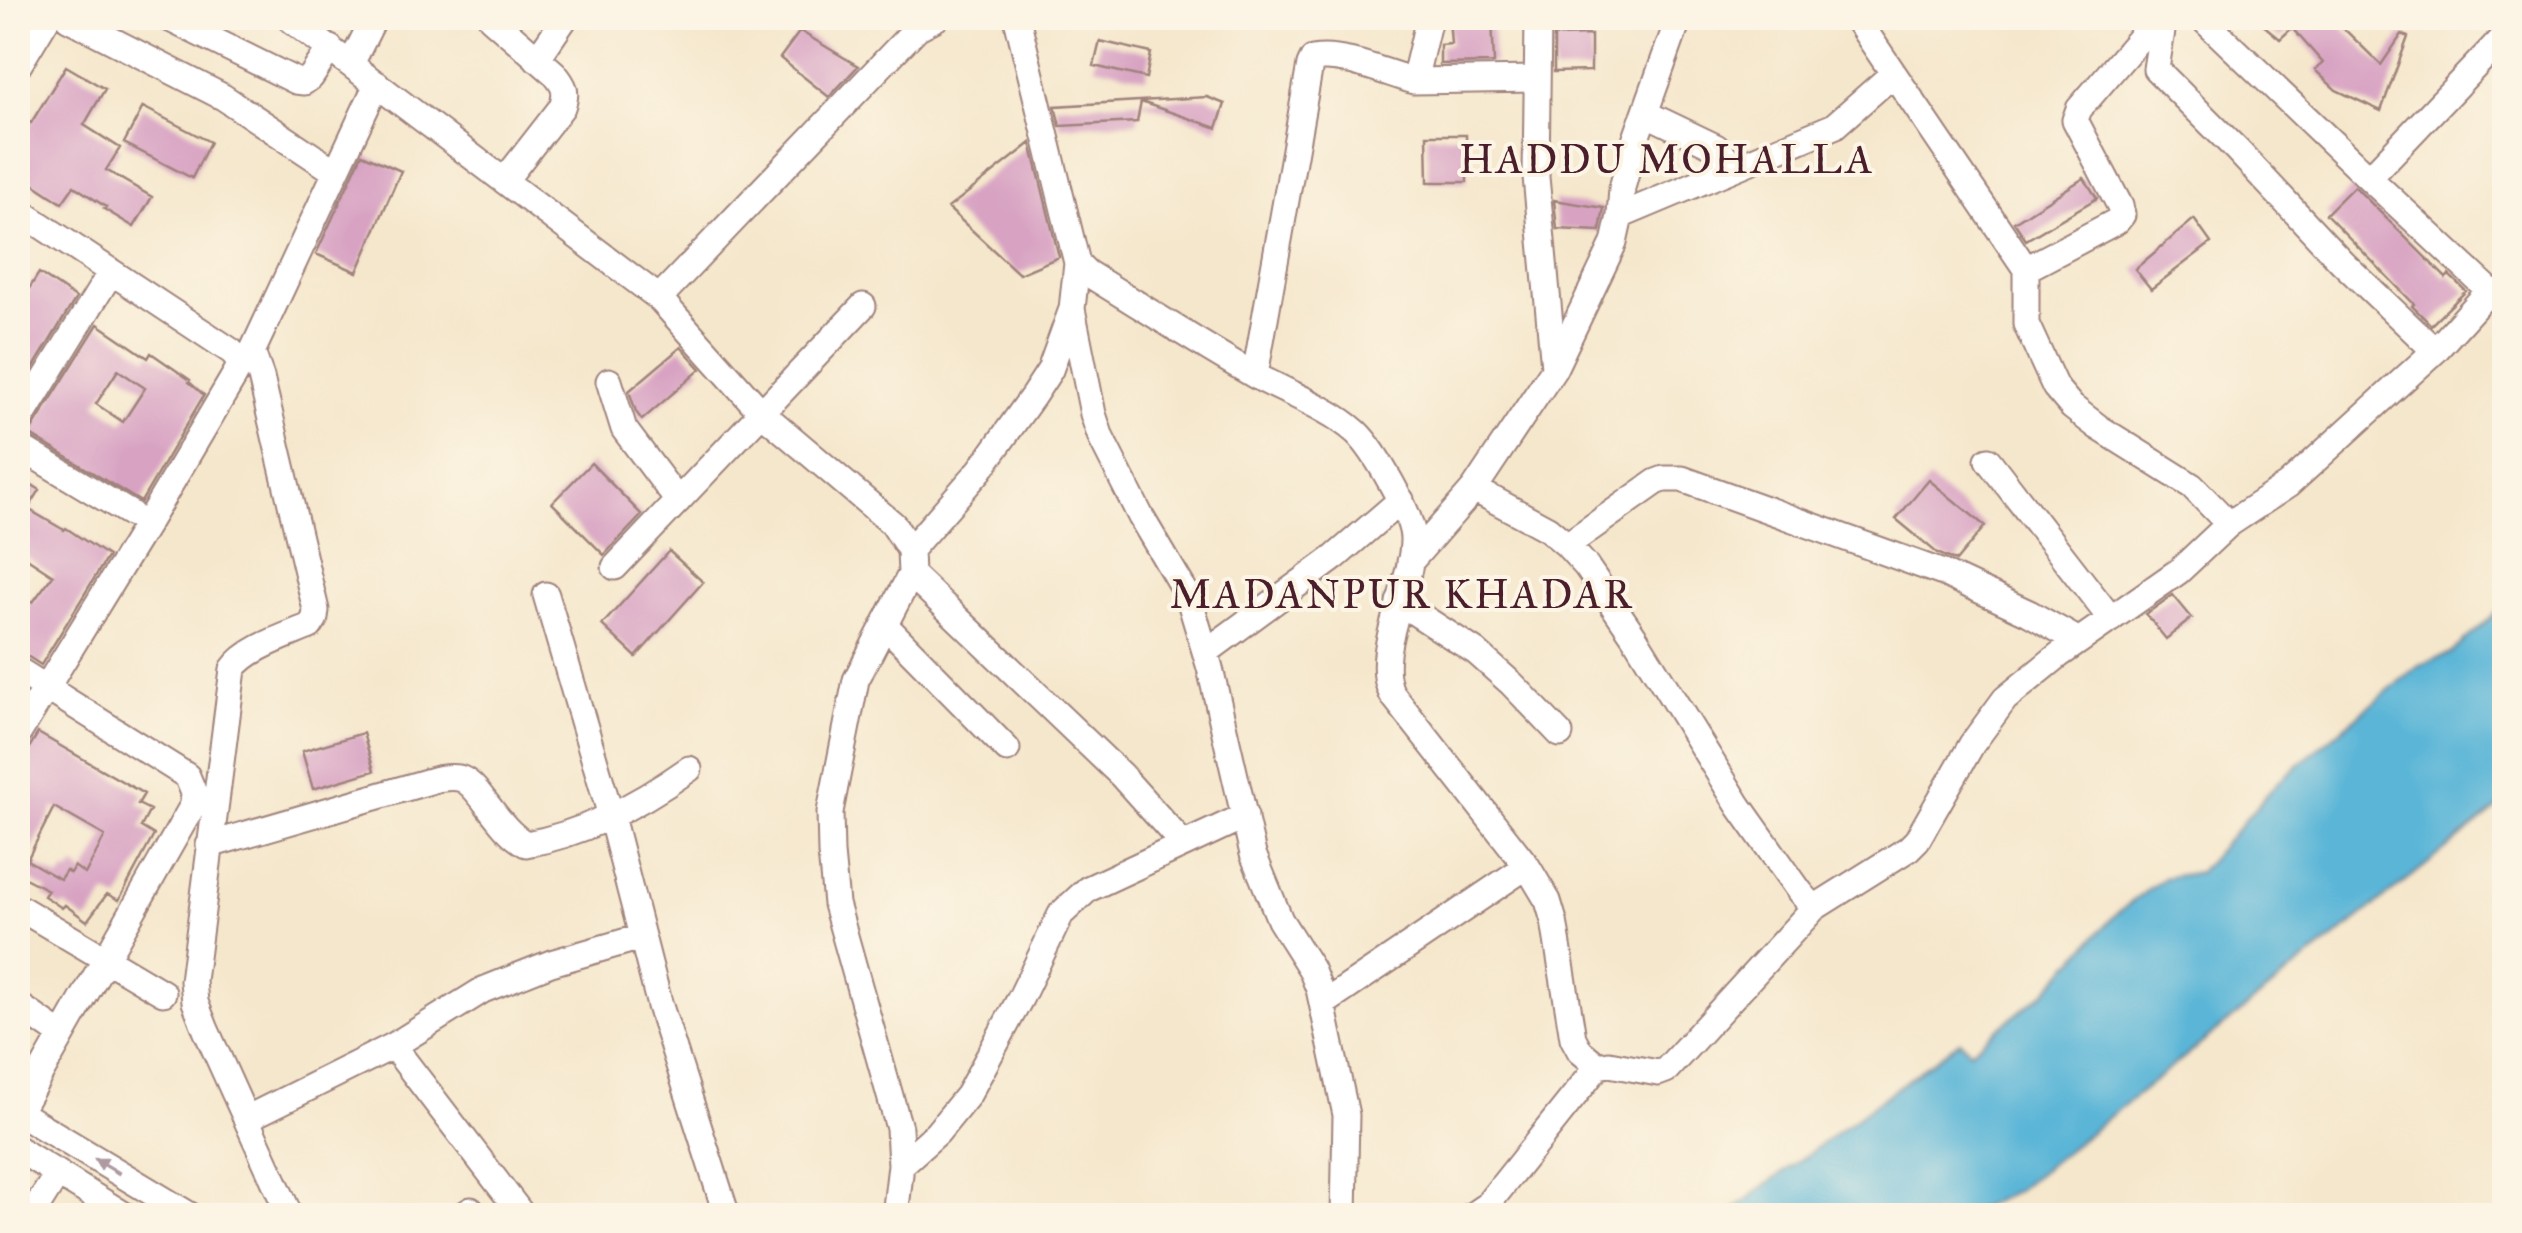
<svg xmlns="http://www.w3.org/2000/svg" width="2522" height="1233" viewBox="0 0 2522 1233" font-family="'IM FELL Great Primer',serif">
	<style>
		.water { fill: #5ab5d7; stroke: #526a81; stroke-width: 2.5 }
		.building { fill: #d8a3c3; fill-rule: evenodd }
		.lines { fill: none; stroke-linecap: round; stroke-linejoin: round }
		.minor-casing { stroke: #a0837c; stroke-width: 29 }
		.minor { stroke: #fff; stroke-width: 25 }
		.oneway { fill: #ae9aa0 }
		.labels { text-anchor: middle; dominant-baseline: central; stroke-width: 8; stroke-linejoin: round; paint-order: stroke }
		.neighbourhood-label { font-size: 40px; letter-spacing: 2.5px; fill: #4a1f2b; stroke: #fcf5e5 }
	</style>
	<rect width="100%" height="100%" fill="#fcf5e5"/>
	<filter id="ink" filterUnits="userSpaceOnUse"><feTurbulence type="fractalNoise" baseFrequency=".01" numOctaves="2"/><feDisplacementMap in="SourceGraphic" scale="20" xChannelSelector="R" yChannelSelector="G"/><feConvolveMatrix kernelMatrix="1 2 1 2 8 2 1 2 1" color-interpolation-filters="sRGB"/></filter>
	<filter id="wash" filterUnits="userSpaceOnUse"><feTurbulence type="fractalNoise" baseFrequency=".0048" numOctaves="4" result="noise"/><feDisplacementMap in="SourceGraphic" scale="40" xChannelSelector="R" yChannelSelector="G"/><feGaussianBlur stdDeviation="2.25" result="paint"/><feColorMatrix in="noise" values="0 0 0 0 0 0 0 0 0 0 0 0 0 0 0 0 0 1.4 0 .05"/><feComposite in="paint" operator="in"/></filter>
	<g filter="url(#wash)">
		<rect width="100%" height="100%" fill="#f5e7cc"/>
		<!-- water -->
		<path class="water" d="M 2504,606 L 2504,803 L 2017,1190 L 1965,1215 L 1726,1215 L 1960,1041 L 1970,1051 L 2046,991 L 2116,914 L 2164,878 L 2199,872 L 2278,782 L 2419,665 L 2449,655 Z"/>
		<g id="blocks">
			<!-- building -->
			<path class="building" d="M 1449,18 L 1492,18 L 1494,63 L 1440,64 L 1440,45 L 1451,44 Z
				M 2255,18 L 2333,18 L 2381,65 L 2402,34 L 2408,37 L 2381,111 L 2336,90 L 2315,70 L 2323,63 L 2292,28 L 2280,39 Z
				M 800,31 L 858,66 L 829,97 L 780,58 Z
				M 1591,35 L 1591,71 L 1554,72 L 1554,36 Z
				M 1100,41 L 1151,53 L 1146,78 L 1094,66 Z
				M 66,66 L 105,89 L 84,125 L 120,148 L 106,170 L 152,197 L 134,227 L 104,209 L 106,207 L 74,186 L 62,203 L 18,174 L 28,155 L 18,147 L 18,136 L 27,121 L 31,123 Z
				M 1207,97 L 1225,104 L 1217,128 L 1141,102 L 1137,122 L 1060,126 L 1055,106 Z
				M 143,107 L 210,142 L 192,178 L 124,143 Z
				M 1427,135 L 1466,135 L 1467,182 L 1428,182 Z
				M 1031,143 L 1059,257 L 1019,274 L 948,208 Z
				M 362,154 L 401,171 L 357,272 L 316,254 Z
				M 2084,178 L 2097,198 L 2026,240 L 2014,222 Z
				M 2354,186 L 2446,278 L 2449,275 L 2466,291 L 2431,325 L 2412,306 L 2414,304 L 2326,214 Z
				M 1554,200 L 1604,208 L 1600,231 L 1557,229 Z
				M 2194,219 L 2211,243 L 2151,289 L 2135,269 Z
				M 39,273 L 76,298 L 18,393 L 18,306 Z
				M 98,324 L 148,358 L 151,353 L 190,380 L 189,382 L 204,395 L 141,502 L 29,434 ZM 118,370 L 145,388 L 123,422 L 96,404 Z
				M 681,347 L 701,369 L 642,420 L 636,412 L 629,391 Z
				M 591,463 L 642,515 L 604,555 L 552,503 Z
				M 18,476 L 40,490 L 28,509 L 64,530 L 66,528 L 108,556 L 41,665 L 27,656 L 18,654 L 18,621 L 30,600 L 33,602 L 53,575 L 18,552 Z
				M 1929,480 L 1985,526 L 1956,561 L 1937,553 L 1896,519 Z
				M 669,551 L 703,582 L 636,657 L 602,625 Z
				M 2173,595 L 2192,618 L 2166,639 L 2146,614 Z
				M 38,733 L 144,794 L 138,804 L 150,810 L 141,827 L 154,835 L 119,900 L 107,894 L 87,921 L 65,905 L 62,908 L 44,896 L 48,890 L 19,875 L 18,878 L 18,766 ZM 54,807 L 105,836 L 85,874 L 74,866 L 70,873 L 66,870 L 60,879 L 27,860 Z
				M 363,733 L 374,771 L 313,789 L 302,751 Z"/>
		</g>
	</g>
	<g filter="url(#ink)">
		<use href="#blocks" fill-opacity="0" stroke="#a0837c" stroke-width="2.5"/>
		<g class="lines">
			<defs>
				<path id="minor" d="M 68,18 L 223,97 L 336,172
					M 168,18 L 296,81 L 304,82 L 311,77 L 330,48
					M 289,18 L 659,298 L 762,413 L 893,524 L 910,550 L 911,574 L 856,680 L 830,812 L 831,853 L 836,904 L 899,1128 L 901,1165 L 895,1216
					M 491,18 L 554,73 C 564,85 568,91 562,107 L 505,180
					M 1429,18 L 1414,81 L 1536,79
					M 1538,18 L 1536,177 L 1554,367
					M 1856,18 L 2026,269
					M 2157,18 L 2079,109 L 2075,120 L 2120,206 L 2122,215 L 2117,221 L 2026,269 L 2026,324 L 2055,387 L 2072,407 L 2098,427 L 2192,486 L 2229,524
					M 2164,18 L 2156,69 L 2237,150 L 2342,262 L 2435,351
					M 2202,18 L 2369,178 L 2504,304
					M 18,23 L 21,18
					M 537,59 L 565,18
					M 351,64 L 374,18
					M 18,66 L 47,18
					M 1645,113 L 1716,147 L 1725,156 L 1731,169
					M 2369,178 L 2504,36
					M 18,210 L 231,351 L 237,357 L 239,368 L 148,522 L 18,734
					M 1620,216 L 1834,126 L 1893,74
					M 1077,263 L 1087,273 C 1143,307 1199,344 1256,376 C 1289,394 1328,407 1356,432 C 1374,449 1412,514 1413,538 C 1414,584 1371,652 1392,694 L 1527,866 L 1548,901 L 1554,921 L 1573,1038 L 1580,1051 L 1598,1066
					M 659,298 L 917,28 L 936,18
					M 1072,309 L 1093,414 L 1101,438 L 1141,517 L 1189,598 L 1210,668 L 1253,854 L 1280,920 L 1311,969 L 1319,989 L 1346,1115 L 1344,1216
					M 1255,375 L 1310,65 L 1313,59 C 1341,53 1386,73 1414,81
					M 609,381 L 624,429 L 678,501
					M 18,423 L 111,272
					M 18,446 L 131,514
					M 1988,460 L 2111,619
					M 1474,489 L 1548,529 L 1567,545 L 1586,566 L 1634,636 L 1739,806 L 1800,892 L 1814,908
					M 1567,545 L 1656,482 L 1664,479 L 1682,479 L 1943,573 L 2029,613 L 2079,641
					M 910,550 L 980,470 L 1033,396 L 1050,370 L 1072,309 L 1077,263 L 1017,18
					M 1410,562 L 1474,489 L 1554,369 L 1614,243 L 1620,216 L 1622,188 L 1635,141 L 1679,18
					M 615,567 L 863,306
					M 911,574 L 1121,775 L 1182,843
					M 546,595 L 611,816 L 660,1006 L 727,1216
					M 1399,602 L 1476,652 L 1512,684 L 1560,734
					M 885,625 L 1007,749
					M 1206,652 L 1335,557 L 1401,500
					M 18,670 L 187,776 L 194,793 L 193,805 L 18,1113
					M 209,845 L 437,779 C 444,778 454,776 462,779 C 480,786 498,829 526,844 C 585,834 641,803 689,769
					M 18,907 L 163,993
					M 1323,1004 L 1527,866
					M 18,1005 L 61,1035
					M 393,1046 L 523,1216
					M 18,1112 L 191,1216
					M 246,1119 L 393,1046 L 483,990 L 551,963 L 641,937
					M 18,1149 L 126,1216
					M 901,1165 L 937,1133 L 968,1095 L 1021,997 L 1061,914 L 1088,889 L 1245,816
					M 31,1216 L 58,1173
					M 290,1216 L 206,1030 L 195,1002 L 193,981 L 233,669 C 247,648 287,636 310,626 L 315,618 L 316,610 L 261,377 L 252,352 L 377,84
					M 462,1216 L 471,1210
					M 1471,1216 L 1487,1205 L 1598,1066 L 1609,1064 L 1658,1073 L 1666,1070 L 1814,908 L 1908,849 L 1917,840 L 1972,744 L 2005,699 L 2059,655 L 2179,571 L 2229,524 L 2288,485 L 2435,351 L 2489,291"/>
			</defs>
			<!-- minor casing -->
			<use href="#minor" class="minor-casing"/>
			<!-- minor -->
			<use href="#minor" class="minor"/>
		</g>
		<!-- one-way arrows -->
		<defs><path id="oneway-solid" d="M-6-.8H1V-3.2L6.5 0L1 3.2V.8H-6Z" transform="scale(2.5)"/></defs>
		<use class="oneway" href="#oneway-solid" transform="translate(107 1166) rotate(-149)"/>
	</g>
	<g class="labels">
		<!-- neighbourhood labels -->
		<g class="neighbourhood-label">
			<text x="1667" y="159">HADDU MOHALLA</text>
			<text x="1402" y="594">MADANPUR KHADAR</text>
		</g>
	</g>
	<!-- margin -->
	<rect width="2522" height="1233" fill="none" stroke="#fcf5e5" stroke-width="60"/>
</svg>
